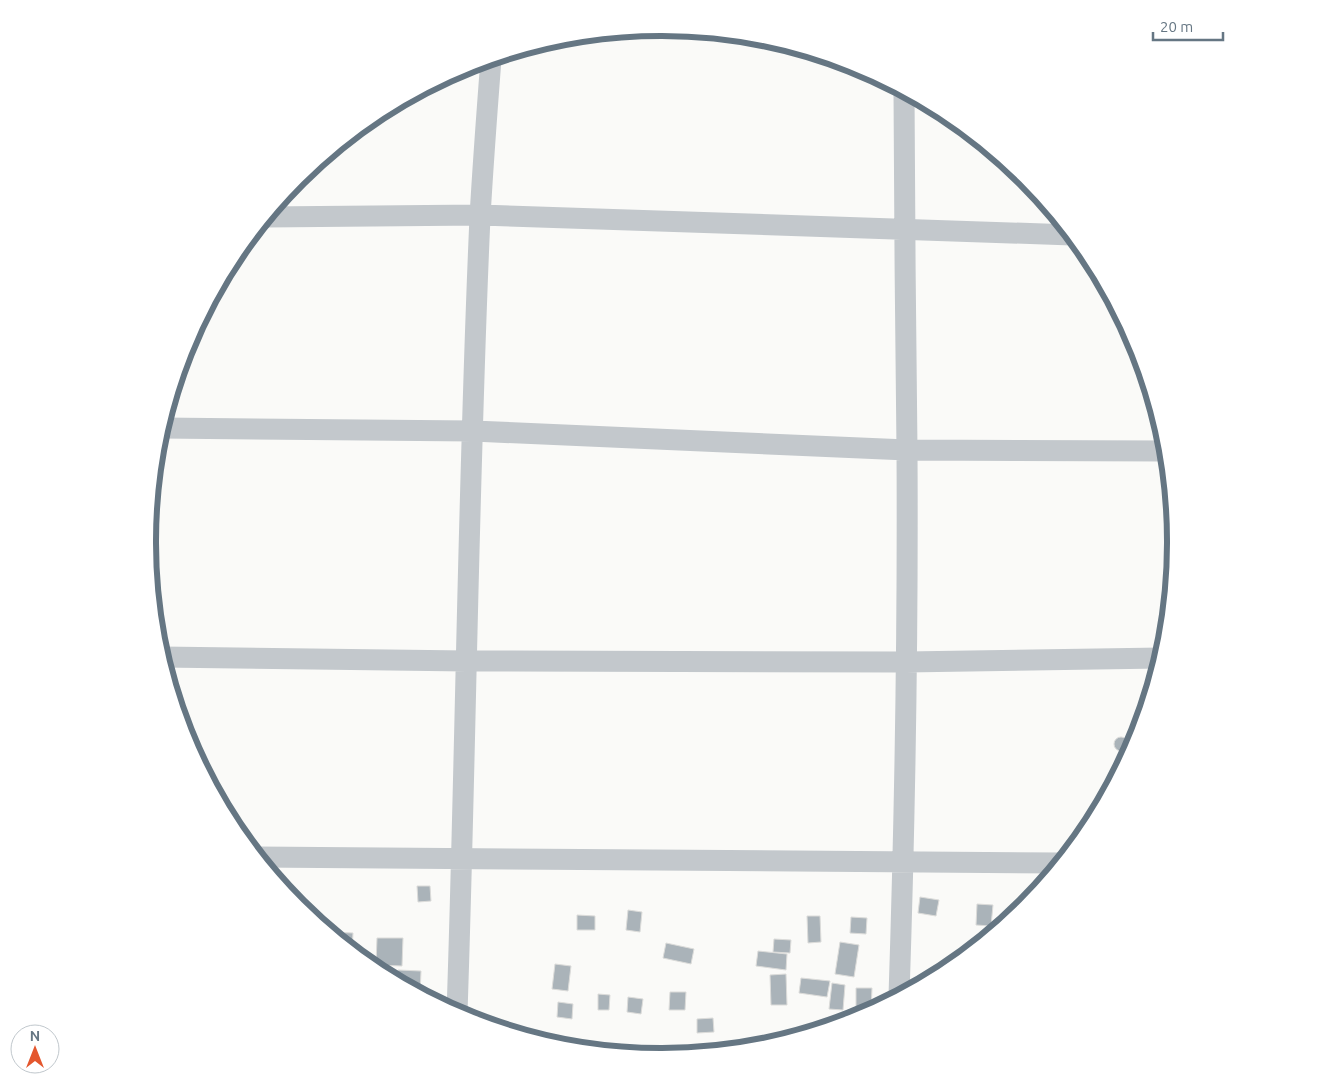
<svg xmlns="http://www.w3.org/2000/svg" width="1323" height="1084" viewBox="0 0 1323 1084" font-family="Ubuntu,sans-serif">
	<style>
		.building { fill: #aab3b9; stroke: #dcdcda }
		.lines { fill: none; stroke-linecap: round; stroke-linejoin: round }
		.street { stroke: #c3c8cc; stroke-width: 21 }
		.rim { fill: none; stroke: #657683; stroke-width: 6 }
	</style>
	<rect width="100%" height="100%" fill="#fafaf8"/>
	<!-- building -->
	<path class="building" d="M1114 744a7 7 0 1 1 14 0a7 7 0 1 1-14 0Z
		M 417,886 L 430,886 L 431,901 L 418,902 Z
		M 920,897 L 939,900 L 936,916 L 918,913 Z
		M 977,904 L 993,905 L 991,926 L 976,925 Z
		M 628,910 L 642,912 L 640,932 L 626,930 Z
		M 577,915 L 595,916 L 595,930 L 577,930 Z
		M 807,916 L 820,916 L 821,942 L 808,943 Z
		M 851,917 L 867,918 L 866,934 L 850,933 Z
		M 329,932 L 353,933 L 352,951 Z
		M 377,938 L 403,938 L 402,966 L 376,965 Z
		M 774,939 L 791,940 L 790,953 L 773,952 Z
		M 840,942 L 859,945 L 854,977 L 835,974 Z
		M 666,943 L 694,949 L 691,964 L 663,958 Z
		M 758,951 L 787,954 L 786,970 L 756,966 Z
		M 555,964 L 571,966 L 568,991 L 552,989 Z
		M 398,970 L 421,971 L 420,994 L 397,981 Z
		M 786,974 L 787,1005 L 771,1005 L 770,975 Z
		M 801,978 L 830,981 L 827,997 L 799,993 Z
		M 832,983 L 845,985 L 843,1010 L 829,1009 Z
		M 856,988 L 872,988 L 871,1011 L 867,1013 L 856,1012 Z
		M 670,992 L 686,992 L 685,1010 L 669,1010 Z
		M 598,994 L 610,995 L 609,1010 L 598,1010 Z
		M 628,997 L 643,999 L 641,1014 L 627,1012 Z
		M 558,1002 L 573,1004 L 572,1019 L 557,1017 Z
		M 713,1018 L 714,1032 L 697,1033 L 697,1019 Z"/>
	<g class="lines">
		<!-- street -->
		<path class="street" d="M 266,217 L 480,215 L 1072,235
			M 161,428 L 473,431 L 907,450 L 1167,451
			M 161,657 L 467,661 L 906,662 L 1161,658
			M 257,857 L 1060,863
			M 899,996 C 905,814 908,632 907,450 C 906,330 904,211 904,91
			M 457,1013 C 466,748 468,482 480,217 C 483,164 487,111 491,59"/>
	</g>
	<!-- crop -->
	<path d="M0 0H1323V1084H0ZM661 36H662A505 505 0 0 1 1167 541V543A505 505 0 0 1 662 1048H661A505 505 0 0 1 156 543V541A505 505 0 0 1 661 36Z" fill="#fff" fill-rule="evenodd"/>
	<path class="rim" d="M661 36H662A505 505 0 0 1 1167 541V543A505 505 0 0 1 662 1048H661A505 505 0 0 1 156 543V541A505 505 0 0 1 661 36Z"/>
	<!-- north arrow -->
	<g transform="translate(35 1049)"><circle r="24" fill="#ffffff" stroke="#c1c8cd"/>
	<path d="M0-4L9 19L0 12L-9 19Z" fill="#e4572e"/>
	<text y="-8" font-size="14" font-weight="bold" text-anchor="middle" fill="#657683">N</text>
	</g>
	<!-- scale -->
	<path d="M1153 32v8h70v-8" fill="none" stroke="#657683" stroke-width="2.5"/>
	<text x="1160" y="32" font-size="15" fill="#657683" stroke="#ffffff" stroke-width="4" paint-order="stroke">20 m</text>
</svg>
